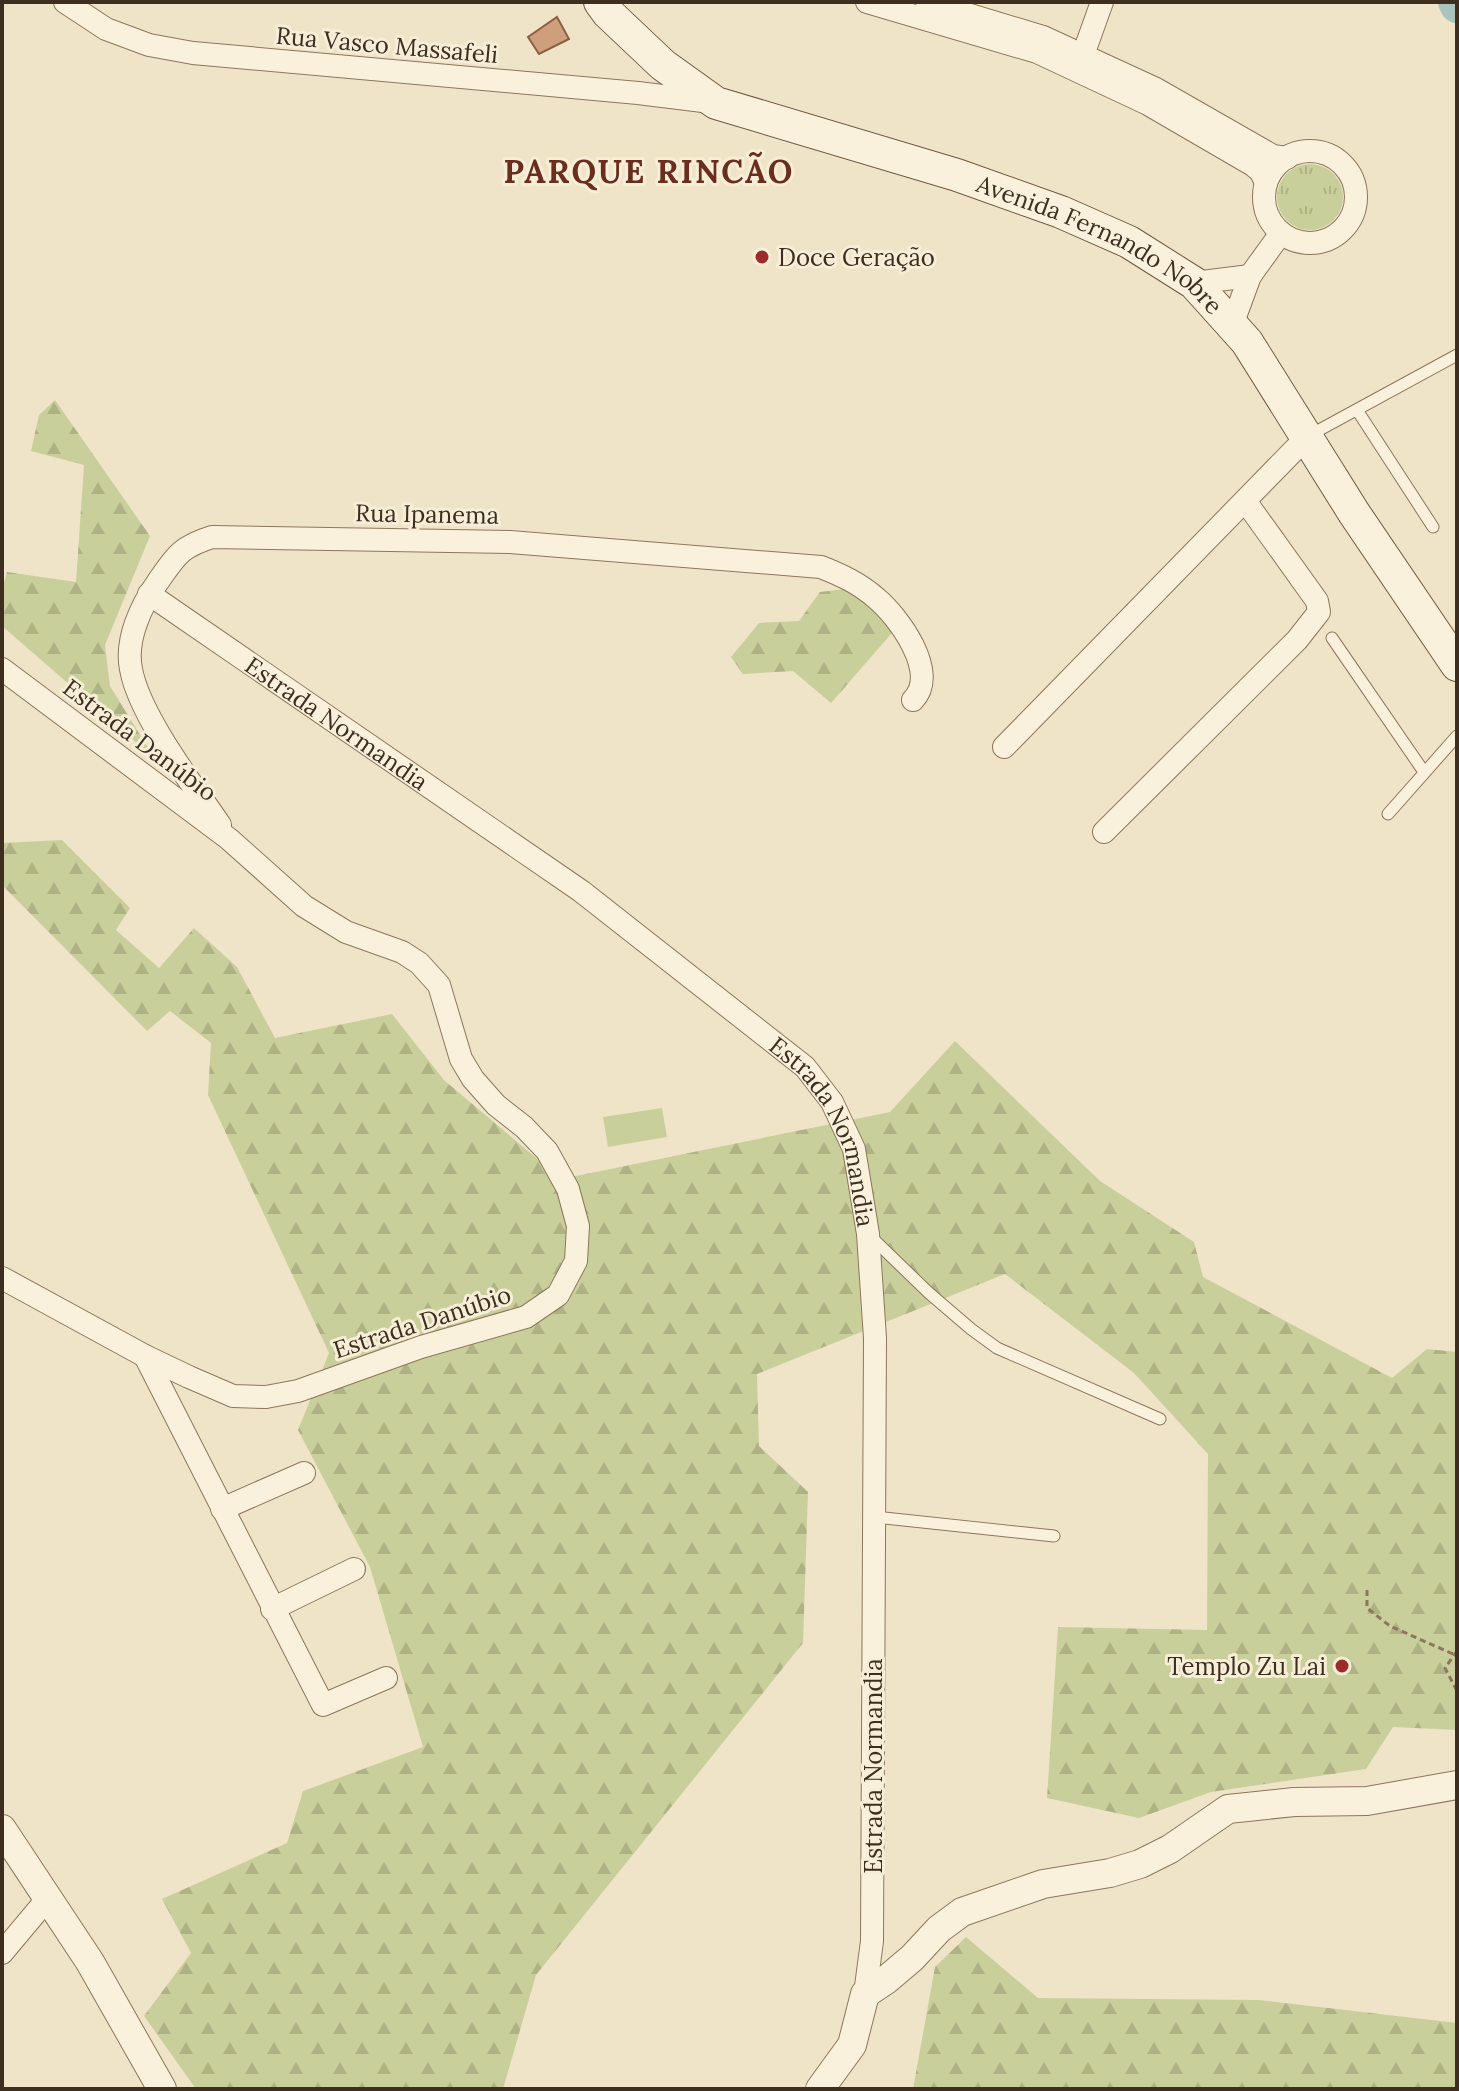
<svg xmlns="http://www.w3.org/2000/svg" width="1459" height="2091" viewBox="0 0 1459 2091" font-family="Lora,serif">
	<style>
		.grass { fill: url(#grass-tufts) }
		.forest { fill: url(#forest-firs) }
		.pitch { fill: #c9cf9b }
		.lines { fill: none; stroke-linecap: round; stroke-linejoin: round }
		.river { stroke: #a9c4bc; stroke-width: 34 }
		.building { fill: #cf9f7d; stroke: #8d5f41; stroke-width: 2 }
		.service-casing { stroke: #8d765c; stroke-width: 13 }
		.minor-casing { stroke: #8d765c; stroke-width: 24 }
		.tertiary-casing { stroke: #8d765c; stroke-width: 30 }
		.secondary-casing { stroke: #6f573f; stroke-width: 34 }
		.path { stroke: #8d765c; stroke-width: 3; stroke-dasharray: 6 4; stroke-linecap: butt }
		.service { stroke: #faf1dc; stroke-width: 11 }
		.minor { stroke: #faf1dc; stroke-width: 22 }
		.tertiary { stroke: #faf1dc; stroke-width: 28 }
		.secondary { stroke: #faf1dc; stroke-width: 32 }
		.poi-dot { fill: #9e2a2b; stroke: #f7eed8; stroke-width: 3 }
		.labels { text-anchor: middle; dominant-baseline: central; stroke-width: 6; stroke-linejoin: round; paint-order: stroke }
		.street-label { font-size: 24px; fill: #3d2e20; stroke: #f7eed8 }
		.poi-label { font-size: 24px; fill: #3d2e20; stroke: #f7eed8; text-anchor: start }
		.district-label { font-size: 32px; font-weight: bold; letter-spacing: 2px; fill: #6b2e1e; stroke: #f7eed8 }
	</style>
	<defs>
		<pattern id="grass-tufts" width="24" height="20" patternUnits="userSpaceOnUse" patternTransform="scale(2)"><rect width="24" height="20" fill="#c9cf9b"/><path d="M3 7l-1-3M5 7V3M7 7l1-3M15 17l-1-3M17 17v-4M19 17l1-3" fill="none" stroke="#aeb285"/></pattern>
		<pattern id="forest-firs" width="22" height="20" patternUnits="userSpaceOnUse" patternTransform="scale(2)"><rect width="22" height="20" fill="#c9cf9b"/><path d="M5 1l3.5 6h-7zM16 11l3.5 6h-7z" fill="#aeb285"/></pattern>
	</defs>
	<rect width="100%" height="100%" fill="#f0e4c8"/>
	<!-- grass -->
	<path class="grass" d="M1277 197a33 33 0 1 1 66 0a33 33 0 1 1-66 0Z"/>
	<!-- forest -->
	<path class="forest" d="M 55,400 L 150,536 L 105,645 L 110,686 L 155,759 L 2,626 L 2,590 L 7,572 L 76,582 L 84,465 L 31,451 L 39,415 Z
		M 852,588 L 889,609 L 892,633 L 831,703 L 793,671 L 743,674 L 731,657 L 759,623 L 799,621 L 820,592 Z
		M 62,840 L 130,908 L 116,930 L 159,968 L 194,928 L 237,967 L 275,1038 L 392,1014 L 444,1080 L 561,1179 L 890,1112 L 955,1041 L 1100,1181 L 1194,1242 L 1203,1277 L 1392,1378 L 1427,1349 L 1457,1352 L 1457,1730 L 1393,1727 L 1366,1769 L 1211,1792 L 1139,1818 L 1047,1798 L 1058,1627 L 1207,1630 L 1208,1454 L 1134,1373 L 1005,1274 L 757,1374 L 759,1446 L 808,1492 L 803,1643 L 536,1975 L 503,2089 L 196,2089 L 144,2016 L 191,1953 L 162,1899 L 287,1843 L 303,1791 L 423,1747 L 370,1567 L 298,1430 L 329,1353 L 208,1095 L 211,1043 L 170,1011 L 147,1031 L 2,885 L 2,843 Z
		M 966,1937 L 1038,1998 L 1259,2000 L 1457,2023 L 1457,2089 L 913,2089 L 935,1967 Z"/>
	<!-- pitch -->
	<path class="pitch" d="M 662,1108 L 667,1137 L 608,1147 L 603,1117 Z"/>
	<g class="lines">
		<!-- river -->
		<path class="river" d="M 1455,2 L 1457,6"/>
	</g>
	<!-- building -->
	<path class="building" d="M 557,17 L 569,39 L 539,54 L 528,37 Z"/>
	<g class="lines">
		<defs>
			<path id="service" d="M 1357,410 L 1433,527
				M 1310,435 L 1457,355
				M 1332,638 L 1424,772
				M 1388,814 L 1457,736
				M 869,1235 L 929,1293 L 971,1329 L 997,1348 L 1160,1419
				M 875,1517 L 1054,1536"/>
			<g id="minor">
				<path d="M 65,2 L 106,29 L 149,45 L 193,53 L 638,93 L 711,102"/>
				<path d="M 867,2 L 1037,52 L 1148,104 L 1253,165 L 1261,172 L 1266,183"/>
				<path d="M 927,2 L 1043,37 L 1156,89 L 1273,156 L 1287,158"/>
				<path d="M 1078,69 L 1102,2"/>
				<circle cx="1310" cy="197" r="46"/>
				<path d="M 1194,283 L 1250,276"/>
				<path d="M 1232,325 L 1250,276 L 1281,233"/>
				<path id="s1" d="M 149,594 L 581,891 L 805,1067 L 832,1102 L 854,1149 L 868,1234 L 875,1338 L 872,1941 L 865,1994"/>
				<path d="M 2,669 L 229,839 L 304,906 L 346,932 L 402,952 L 419,963 L 439,985 L 461,1059 L 473,1079 L 496,1105 L 524,1127 L 547,1151 L 568,1189 L 578,1226 L 576,1261 L 558,1295 L 526,1317 L 421,1347 L 298,1391 L 266,1397 L 233,1396 L 189,1377 L 145,1356 L 2,1278"/>
				<path d="M 1004,747 L 1306,438"/>
				<path d="M 220,825 C 193,785 139,715 131,669 C 125,640 141,606 157,583 C 176,556 180,547 212,537 L 510,542 L 821,567 C 841,575 859,583 876,598 C 898,616 940,673 913,700"/>
				<path d="M 1104,832 L 1297,640 L 1319,612 L 1317,601 L 1246,502"/>
				<path d="M 145,1356 L 323,1705 L 386,1678"/>
				<path d="M 222,1509 L 304,1473"/>
				<path d="M 272,1609 L 354,1569"/>
				<path d="M 2,1953 L 48,1898"/>
			</g>
			<path id="tertiary" d="M 2,1829 L 90,1962 L 162,2089
				M 820,2089 L 852,2045 L 865,1994 L 886,1980 L 912,1958 L 939,1929 L 962,1912 L 1043,1884 L 1110,1873 L 1140,1864 L 1170,1849 L 1228,1809 L 1294,1802 L 1367,1801 L 1457,1785"/>
			<g id="secondary">
				<path id="s2" d="M 600,2 L 608,13 L 663,65 L 716,103 L 957,175 L 1061,212 L 1129,242 L 1194,283 L 1247,342 L 1354,513 L 1457,665"/>
			</g>
		</defs>
		<!-- service casing -->
		<use href="#service" class="service-casing"/>
		<!-- minor casing -->
		<use href="#minor" class="minor-casing"/>
		<!-- tertiary casing -->
		<use href="#tertiary" class="tertiary-casing"/>
		<!-- secondary casing -->
		<use href="#secondary" class="secondary-casing"/>
		<!-- path -->
		<path class="path" d="M 1367,1590 L 1367,1608 L 1390,1626 L 1453,1654
			M 1457,1651 L 1445,1668 L 1457,1691"/>
		<!-- service -->
		<use href="#service" class="service"/>
		<!-- minor -->
		<use href="#minor" class="minor"/>
		<!-- tertiary -->
		<use href="#tertiary" class="tertiary"/>
		<!-- secondary -->
		<use href="#secondary" class="secondary"/>
	</g>
	<!-- markers -->
	<g class="poi-dot">
		<circle cx="762" cy="257" r="8"/>
		<circle cx="1342" cy="1666" r="8"/>
	</g>
	<g class="labels">
		<!-- street labels -->
		<g class="street-label">
			<text transform="translate(387 45) rotate(5)">Rua Vasco Massafeli</text>
			<text stroke="none"><textPath href="#s2" startOffset="566">Avenida Fernando Nobre</textPath></text>
			<text transform="translate(427 514) rotate(1)">Rua Ipanema</text>
			<text stroke="none"><textPath href="#s1" startOffset="228">Estrada Normandia</textPath></text>
			<text transform="translate(140 740) rotate(37)">Estrada Danúbio</text>
			<text stroke="none"><textPath href="#s1" startOffset="876">Estrada Normandia</textPath></text>
			<text transform="translate(422 1322) rotate(-18)">Estrada Danúbio</text>
			<text transform="translate(873 1766) rotate(-90)">Estrada Normandia</text>
		</g>
		<!-- poi labels -->
		<g class="poi-label">
			<text x="778" y="257">Doce Geração</text>
			<text x="1326" y="1666" text-anchor="end">Templo Zu Lai</text>
		</g>
		<!-- district labels -->
		<g class="district-label">
			<text x="649" y="171">PARQUE RINCÃO</text>
		</g>
	</g>
	<!-- border -->
	<rect width="1459" height="2091" fill="none" stroke="#3d2e20" stroke-width="8"/>
</svg>
